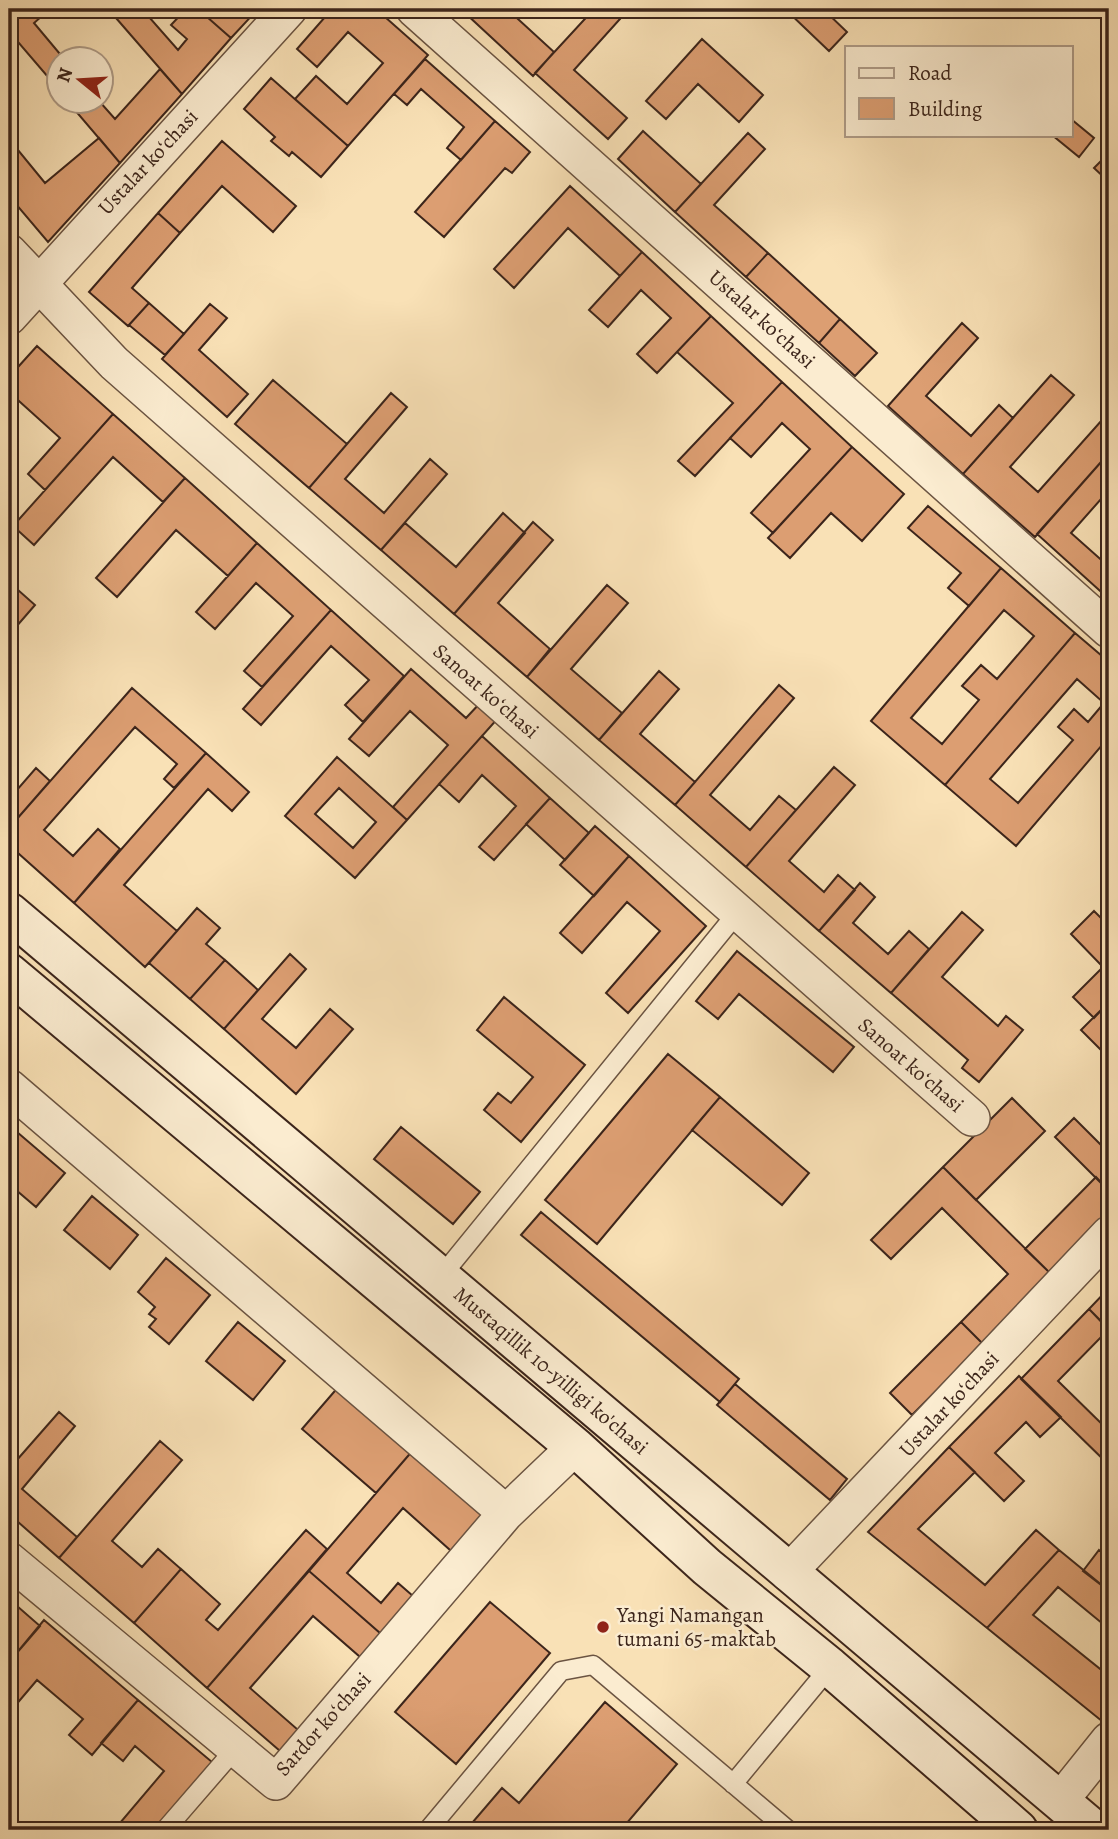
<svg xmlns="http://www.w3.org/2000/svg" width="1118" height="1839" viewBox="0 0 1118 1839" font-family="Alegreya,serif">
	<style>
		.building { fill: #dc9e72; stroke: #3c251b; stroke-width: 2; fill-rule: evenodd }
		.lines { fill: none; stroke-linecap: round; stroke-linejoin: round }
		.service-casing { stroke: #6b5442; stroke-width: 21 }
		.minor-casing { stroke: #6b5442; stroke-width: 38 }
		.secondary-casing { stroke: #3c251b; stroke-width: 42 }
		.service { stroke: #fbecd0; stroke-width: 18 }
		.minor { stroke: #fbecd0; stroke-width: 35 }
		.secondary { stroke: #fbecd0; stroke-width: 38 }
		.poi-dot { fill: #8f2418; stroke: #fbecd0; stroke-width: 2.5 }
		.labels { text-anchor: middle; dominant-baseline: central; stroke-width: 5; stroke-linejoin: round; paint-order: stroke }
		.street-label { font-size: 21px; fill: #3c251b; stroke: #fbecd0 }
		.poi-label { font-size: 21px; fill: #3c251b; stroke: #fbecd0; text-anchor: start }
	</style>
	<rect width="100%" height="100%" fill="#f9e1b6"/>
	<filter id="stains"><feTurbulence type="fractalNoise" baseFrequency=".00286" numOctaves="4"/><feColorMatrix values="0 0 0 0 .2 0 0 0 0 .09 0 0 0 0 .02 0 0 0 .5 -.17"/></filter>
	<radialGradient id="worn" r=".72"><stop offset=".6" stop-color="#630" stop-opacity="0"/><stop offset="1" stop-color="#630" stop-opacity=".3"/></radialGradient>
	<!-- building -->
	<path class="building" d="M 11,9 L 50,9 L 34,23 L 65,60 L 60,60 L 60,91 L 12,35 L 9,29 Z
		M 126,9 L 142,9 L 178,50 L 187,39 L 171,25 L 186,9 L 198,9 L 231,38 L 182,94 L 116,18 Z
		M 215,9 L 258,9 L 231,38 L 207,17 Z
		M 332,9 L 376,9 L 428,55 L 348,146 L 295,99 L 316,76 L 347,104 L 383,63 L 348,32 L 317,67 L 297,49 Z
		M 466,9 L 507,9 L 554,52 L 533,76 L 464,12 Z
		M 594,9 L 629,9 L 574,70 L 627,118 L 608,139 L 535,73 Z
		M 785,9 L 823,9 L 847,32 L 829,51 Z
		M 702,39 L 763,95 L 739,122 L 698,84 L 666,119 L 646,101 Z
		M 425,59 L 495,121 L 461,160 L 447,148 L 464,127 L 421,89 L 407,105 L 394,94 Z
		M 160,69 L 182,94 L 120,163 L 68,102 L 100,102 L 115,119 Z
		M 271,78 L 348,146 L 321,177 L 292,152 L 289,156 L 271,141 L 275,137 L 244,109 Z
		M 1071,119 L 1094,138 L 1079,157 L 1052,135 L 1071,135 Z
		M 495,121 L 530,152 L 512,173 L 505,168 L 444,237 L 415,212 Z
		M 643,131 L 701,184 L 675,212 L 618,159 Z
		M 748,133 L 765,149 L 714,205 L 768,253 L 746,277 L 675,212 Z
		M 99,138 L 120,163 L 48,242 L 9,196 L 9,139 L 45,183 Z
		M 222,141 L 296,206 L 273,232 L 222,186 L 180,233 L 158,213 Z
		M 1109,153 L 1109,182 L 1094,168 Z
		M 570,186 L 642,252 L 620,276 L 568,228 L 514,288 L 494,269 Z
		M 158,213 L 180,233 L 132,288 L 149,303 L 128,326 L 89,292 Z
		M 642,252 L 711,316 L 657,373 L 637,354 L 671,318 L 641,290 L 608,327 L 589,310 Z
		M 768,253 L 840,319 L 819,343 L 746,277 Z
		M 149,303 L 184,334 L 165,355 L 129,325 Z
		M 210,304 L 227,318 L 199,350 L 248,394 L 227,417 L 162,359 Z
		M 711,316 L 782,382 L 695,476 L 678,461 L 733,403 L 677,352 Z
		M 840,319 L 877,353 L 855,376 L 819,343 Z
		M 962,323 L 978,338 L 926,396 L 971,436 L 999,405 L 1013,418 L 963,474 L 888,406 Z
		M 37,346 L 113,414 L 45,490 L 28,474 L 60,438 L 9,392 L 9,377 Z
		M 1051,375 L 1074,395 L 1010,467 L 1038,492 L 1102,420 L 1109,427 L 1109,453 L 1035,537 L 963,474 Z
		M 273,380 L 347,444 L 309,488 L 235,424 Z
		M 782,382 L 852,447 L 773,533 L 751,513 L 810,449 L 782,423 L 751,457 L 730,438 Z
		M 391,393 L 407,407 L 345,479 L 384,513 L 430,459 L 447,474 L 381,550 L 309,488 Z
		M 113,414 L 185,478 L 163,502 L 113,457 L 34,545 L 13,526 Z
		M 852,447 L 904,494 L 862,541 L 831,513 L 790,558 L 768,538 Z
		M 1109,453 L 1109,490 L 1071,533 L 1107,565 L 1109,562 L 1109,599 L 1037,534 Z
		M 185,478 L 257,543 L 228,576 L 176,530 L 117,597 L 96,578 Z
		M 928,506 L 1001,568 L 969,606 L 948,588 L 961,573 L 908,528 Z
		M 503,513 L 525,533 L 454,614 L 381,550 L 405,523 L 456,567 Z
		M 533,522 L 553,540 L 498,603 L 550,649 L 527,677 L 454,614 Z
		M 257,543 L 331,610 L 262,687 L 244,671 L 293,616 L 256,583 L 215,629 L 196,612 Z
		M 1001,568 L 1075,633 L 945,785 L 871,721 ZM 1004,610 L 1034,636 L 997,679 L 981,665 L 962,686 L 979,700 L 942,744 L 911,718 Z
		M 9,582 L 35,605 L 9,635 Z
		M 607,585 L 628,603 L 571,669 L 622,713 L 599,740 L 527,677 Z
		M 331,610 L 404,676 L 363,722 L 345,705 L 369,680 L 331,646 L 261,725 L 243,709 Z
		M 1075,633 L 1109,662 L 1109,737 L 1016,846 L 945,785 ZM 1077,679 L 1104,703 L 1088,722 L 1074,709 L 1058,727 L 1073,740 L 1018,803 L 990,779 Z
		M 411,669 L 466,718 L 482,701 L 499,717 L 407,820 L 393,807 L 448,745 L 410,711 L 369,756 L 349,739 Z
		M 659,671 L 679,689 L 640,734 L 695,782 L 675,805 L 599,740 Z
		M 779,685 L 794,698 L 710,795 L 750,830 L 779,796 L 796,810 L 746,867 L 675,805 Z
		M 132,688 L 206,753 L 174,788 L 164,779 L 177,764 L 135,727 L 44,830 L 73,856 L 98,829 L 120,849 L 74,903 L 9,845 L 9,828 Z
		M 482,736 L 550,798 L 494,860 L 479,847 L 516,806 L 482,775 L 459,802 L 439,784 Z
		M 206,753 L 249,792 L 232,811 L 208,789 L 124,885 L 177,931 L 145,967 L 74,903 Z
		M 337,757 L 407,820 L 355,878 L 285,816 ZM 339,788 L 376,822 L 353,848 L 315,814 Z
		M 834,767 L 855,785 L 789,861 L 824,892 L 838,875 L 855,890 L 819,931 L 746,867 Z
		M 36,768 L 50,781 L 9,828 L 9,799 Z
		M 550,798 L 589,833 L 565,860 L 526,824 Z
		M 595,826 L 629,856 L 594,896 L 560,865 Z
		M 629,856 L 706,926 L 628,1013 L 606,993 L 660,931 L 627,902 L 582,953 L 560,933 Z
		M 860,883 L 875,897 L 853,923 L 888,954 L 909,931 L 929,949 L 891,993 L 819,931 Z
		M 197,908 L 220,928 L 206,944 L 225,960 L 190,999 L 149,963 Z
		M 1094,911 L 1109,926 L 1109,1002 L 1094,1018 L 1073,997 L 1103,967 L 1071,934 Z
		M 962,912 L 983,930 L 942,977 L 998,1026 L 1006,1016 L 1023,1030 L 979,1082 L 962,1068 L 968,1060 L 891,993 Z
		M 737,951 L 854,1047 L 833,1072 L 739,994 L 718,1019 L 696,1001 Z
		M 290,954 L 306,969 L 262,1019 L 296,1048 L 330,1009 L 353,1029 L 296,1094 L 224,1029 Z
		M 225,960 L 258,990 L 224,1029 L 190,999 Z
		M 504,997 L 585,1065 L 521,1142 L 484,1110 L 498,1093 L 511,1103 L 533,1077 L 477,1030 Z
		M 1109,1002 L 1109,1058 L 1081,1030 Z
		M 668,1054 L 720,1097 L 597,1244 L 545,1200 Z
		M 720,1097 L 809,1173 L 782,1205 L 692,1130 Z
		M 1012,1098 L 1045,1131 L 976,1200 L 943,1167 Z
		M 1074,1118 L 1109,1153 L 1109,1191 L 1055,1137 Z
		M 401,1127 L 480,1192 L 453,1224 L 374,1159 Z
		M 17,1132 L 65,1173 L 36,1207 L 9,1184 L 9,1142 Z
		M 943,1167 L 1051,1274 L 983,1344 L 961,1322 L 1008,1274 L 942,1208 L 891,1259 L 871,1240 Z
		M 1096,1177 L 1109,1191 L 1109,1216 L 1051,1274 L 1025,1249 Z
		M 92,1196 L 138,1235 L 110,1269 L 64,1230 Z
		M 541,1212 L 739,1379 L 720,1402 L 521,1235 Z
		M 166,1258 L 210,1295 L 169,1344 L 149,1327 L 156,1319 L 149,1314 L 155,1307 L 138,1292 Z
		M 1109,1288 L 1109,1330 L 1089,1309 Z
		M 1089,1309 L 1109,1329 L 1058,1381 L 1109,1431 L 1109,1465 L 1021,1379 Z
		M 238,1322 L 285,1361 L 253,1400 L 206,1361 Z
		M 961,1322 L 983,1344 L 912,1415 L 890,1393 Z
		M 1019,1376 L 1061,1417 L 1040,1437 L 1026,1422 L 995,1453 L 1024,1481 L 1004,1501 L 949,1447 Z
		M 735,1384 L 847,1479 L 830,1500 L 717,1405 Z
		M 340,1385 L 414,1449 L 376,1493 L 302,1429 Z
		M 59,1412 L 75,1426 L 22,1489 L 77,1537 L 59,1558 L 9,1514 L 9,1469 Z
		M 160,1441 L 182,1460 L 112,1541 L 142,1567 L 158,1549 L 181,1569 L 134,1623 L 59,1558 Z
		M 949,1447 L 975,1472 L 918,1529 L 985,1585 L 1036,1530 L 1059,1550 L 987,1628 L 868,1532 Z
		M 414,1449 L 494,1518 L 459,1558 L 403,1508 L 347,1573 L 381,1603 L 398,1583 L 421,1603 L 388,1640 L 309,1571 Z
		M 306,1530 L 327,1549 L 207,1688 L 134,1623 L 181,1569 L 220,1604 L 206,1620 L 218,1630 Z
		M 1059,1550 L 1109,1591 L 1109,1629 L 1058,1587 L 1033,1615 L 1104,1672 L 1109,1666 L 1108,1726 L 987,1628 Z
		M 1099,1550 L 1109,1558 L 1109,1591 L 1083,1571 Z
		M 309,1571 L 388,1640 L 367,1663 L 313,1616 L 250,1688 L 305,1736 L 287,1757 L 207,1688 Z
		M 9,1599 L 40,1626 L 9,1662 Z
		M 490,1602 L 550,1653 L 456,1764 L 395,1712 Z
		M 44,1620 L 138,1700 L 92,1755 L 69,1735 L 83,1719 L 37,1680 L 9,1713 L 9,1662 Z
		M 138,1700 L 212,1762 L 155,1830 L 114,1830 L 164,1771 L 135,1746 L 123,1761 L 101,1743 Z
		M 605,1702 L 677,1764 L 621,1830 L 466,1830 L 502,1788 L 519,1803 Z"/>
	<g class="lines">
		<defs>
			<path id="service" d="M 439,1279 L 737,913
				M 733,1784 L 830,1667
				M 165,1830 L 236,1748
				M 428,1830 L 561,1671 L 593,1665 L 788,1830"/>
			<path id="minor" d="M 414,9 L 1109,630
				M 9,252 L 114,363 L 972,1118
				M 9,317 L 289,9
				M 9,1087 L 506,1513
				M 9,1560 L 276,1782 L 506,1513 L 575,1447
				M 788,1573 L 1109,1234
				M 1060,1801 L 1109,1740"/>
			<g id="secondary">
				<path id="s1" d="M 9,912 L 1094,1830"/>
				<path d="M 9,973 L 575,1447 L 707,1567 L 830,1667 L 1018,1830"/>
			</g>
		</defs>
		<!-- service casing -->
		<use href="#service" class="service-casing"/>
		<!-- minor casing -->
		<use href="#minor" class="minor-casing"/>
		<!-- secondary casing -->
		<use href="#secondary" class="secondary-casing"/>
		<!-- service -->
		<use href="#service" class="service"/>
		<!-- minor -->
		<use href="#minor" class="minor"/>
		<!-- secondary -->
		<use href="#secondary" class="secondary"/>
	</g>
	<!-- markers -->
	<circle class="poi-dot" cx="603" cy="1627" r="7"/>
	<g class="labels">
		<!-- street labels -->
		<g class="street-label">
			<text transform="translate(148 162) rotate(-47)">Ustalar koʻchasi</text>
			<text transform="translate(762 319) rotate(42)">Ustalar koʻchasi</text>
			<text transform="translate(486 691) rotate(41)">Sanoat koʻchasi</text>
			<text transform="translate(911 1065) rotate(41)">Sanoat koʻchasi</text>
			<text stroke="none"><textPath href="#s1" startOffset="710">Mustaqillik 10-yilligi ko'chasi</textPath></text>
			<text transform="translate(949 1404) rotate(-47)">Ustalar koʻchasi</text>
			<text transform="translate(323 1724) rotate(-48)">Sardor koʻchasi</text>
		</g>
		<!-- poi labels -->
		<g class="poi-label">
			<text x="617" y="1615">Yangi Namangan<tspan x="617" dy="24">tumani 65-maktab</tspan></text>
		</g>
	</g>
	<!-- margin -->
	<rect width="1118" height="1839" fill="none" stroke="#f9e1b6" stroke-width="35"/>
	<rect x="10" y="10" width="1097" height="1818" fill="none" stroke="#3c251b" stroke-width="3.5"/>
	<rect x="18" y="18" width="1083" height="1804" fill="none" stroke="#3c251b" stroke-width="2"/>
	<!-- legend -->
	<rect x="845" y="46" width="228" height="91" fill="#fbecd0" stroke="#af9c88" stroke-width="2"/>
	<rect x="859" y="68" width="35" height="10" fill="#fbecd0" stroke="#af9c88" stroke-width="2"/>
	<text x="908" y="80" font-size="21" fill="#3c251b">Road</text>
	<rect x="859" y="98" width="35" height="21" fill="#dc9e72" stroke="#af9c88" stroke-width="2"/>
	<text x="908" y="116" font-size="21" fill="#3c251b">Building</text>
	<!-- north arrow -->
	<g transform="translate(80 80) rotate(288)"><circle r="33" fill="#fbecd0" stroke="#af9c88" stroke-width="2"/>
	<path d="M0-5L12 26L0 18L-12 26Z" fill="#8f2418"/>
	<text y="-10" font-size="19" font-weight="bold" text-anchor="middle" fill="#3c251b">N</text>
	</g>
	<rect width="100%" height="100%" filter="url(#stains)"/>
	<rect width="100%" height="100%" fill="url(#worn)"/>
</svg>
